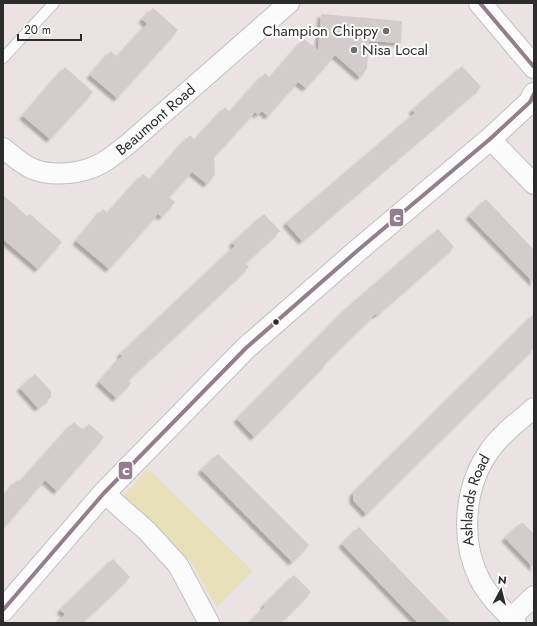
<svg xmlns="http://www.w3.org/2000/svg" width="537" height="626" viewBox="0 0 537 626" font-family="Jost,sans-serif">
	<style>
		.green { fill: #e7e0bb }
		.building { fill: #d2cccd; filter: url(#shadow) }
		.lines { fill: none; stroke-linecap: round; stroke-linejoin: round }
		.lane-casing { stroke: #c2c1c1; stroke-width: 12 }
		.street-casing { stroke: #c2c1c1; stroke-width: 22 }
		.secondary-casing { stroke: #c2c1c1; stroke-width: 24 }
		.lane { stroke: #fcfbfb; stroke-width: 10 }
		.street { stroke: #fcfbfb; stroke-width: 20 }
		.secondary { stroke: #fcfbfb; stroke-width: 22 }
		.bus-1-casing { stroke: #fff; stroke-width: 7 }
		.bus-1 { stroke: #927f8b; stroke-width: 4 }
		.poi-dot { fill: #6e6c6c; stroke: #fff; stroke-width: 1.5 }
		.bus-dot { fill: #2c2c2c; stroke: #fff; stroke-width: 1.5 }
		.labels { text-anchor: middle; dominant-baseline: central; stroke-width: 4; stroke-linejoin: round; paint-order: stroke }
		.poi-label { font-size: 15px; fill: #2c2c2c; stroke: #fff; text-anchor: end }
		.street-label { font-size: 15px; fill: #2c2c2c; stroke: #fff }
		.line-badge { stroke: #fff; stroke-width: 1.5 }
		.badge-label { font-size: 11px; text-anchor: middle; font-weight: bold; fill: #fff }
	</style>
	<defs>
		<filter id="shadow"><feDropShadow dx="-3.5" dy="3.5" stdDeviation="1" flood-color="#0004"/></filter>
	</defs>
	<rect width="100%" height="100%" fill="#eae2e3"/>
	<!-- green -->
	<path class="green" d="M 148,469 L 253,571 L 217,607 L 193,565 L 169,539 L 123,496 Z"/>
	<!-- building -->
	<path class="building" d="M 153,8 L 178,30 L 117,98 L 90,75 L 111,51 L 117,57 L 147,24 L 142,19 Z
		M 321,14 L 402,21 L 401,43 L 369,41 L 367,69 L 360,77 L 335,55 L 306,88 L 298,82 L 268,116 L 262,111 L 258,115 L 255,112 L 214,157 L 215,175 L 207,184 L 192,172 L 169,197 L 175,202 L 162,217 L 158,214 L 109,269 L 76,241 L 103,209 L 108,213 L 143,174 L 150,180 L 190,135 L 195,140 L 225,107 L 230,112 L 265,73 L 270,78 L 304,39 L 318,50 Z
		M 462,66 L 481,87 L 302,241 L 286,223 L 415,113 L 412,110 Z
		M 65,67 L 93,92 L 50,139 L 23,116 Z
		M 3,195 L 27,216 L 30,214 L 62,242 L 38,269 L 3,239 Z
		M 486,199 L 534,250 L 534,283 L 469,216 Z
		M 264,214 L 280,231 L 245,263 L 249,267 L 128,380 L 131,383 L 116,398 L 99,382 L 122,356 L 120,354 L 235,246 L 232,243 Z
		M 438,229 L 454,247 L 377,315 L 375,314 L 325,363 L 326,364 L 254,437 L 237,419 L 348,307 Z
		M 534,314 L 534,348 L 366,514 L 353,500 L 353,493 Z
		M 35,374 L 51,391 L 51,397 L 38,408 L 20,388 Z
		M 74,422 L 83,430 L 89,424 L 104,437 L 57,491 L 45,480 L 3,529 L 3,497 L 17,480 L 20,482 Z
		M 218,454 L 309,545 L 292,562 L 201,470 Z
		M 522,522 L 534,534 L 534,568 L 505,538 Z
		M 359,527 L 400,570 L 451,623 L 418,623 L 342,544 Z
		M 113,559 L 130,577 L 82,623 L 56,623 L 65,614 L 60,610 Z
		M 294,575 L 311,592 L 280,623 L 249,623 L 265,607 L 264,605 Z"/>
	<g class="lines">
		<defs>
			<path id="lane" d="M 3,58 L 54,3"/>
			<g id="street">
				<path d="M 490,139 L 534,184"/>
				<path id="s1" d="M 3,148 C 12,155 22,165 33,169 C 53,177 83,174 102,163 C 111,158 119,151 127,145 L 289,3"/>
				<path d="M 104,493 L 147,531 L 178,565 L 209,623"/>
				<path d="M 511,618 L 534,596"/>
				<path id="s2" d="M 516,623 C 502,609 488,596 479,578 C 460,539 464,486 490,450 C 501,434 519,421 534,408"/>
			</g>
			<path id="secondary" d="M 480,3 L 534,67
				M 3,610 L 104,493 L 246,348 L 357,251 L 490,139 L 530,102 L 534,94"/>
		</defs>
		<!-- lane casing -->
		<use href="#lane" class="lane-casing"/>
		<!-- street casing -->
		<use href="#street" class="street-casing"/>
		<!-- secondary casing -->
		<use href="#secondary" class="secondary-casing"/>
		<!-- lane -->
		<use href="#lane" class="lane"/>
		<!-- street -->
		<use href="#street" class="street"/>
		<!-- secondary -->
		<use href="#secondary" class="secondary"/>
		<defs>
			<path id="bus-1" d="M 480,3 L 534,67
				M 3,610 L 104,493 L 246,348 L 357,251 L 490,139 L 530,102 L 534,94"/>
		</defs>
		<!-- bus-1 casing -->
		<use href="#bus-1" class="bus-1-casing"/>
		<!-- bus-1 -->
		<use href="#bus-1" class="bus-1"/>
	</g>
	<!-- markers -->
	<g class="poi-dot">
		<circle cx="386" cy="31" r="4"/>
		<circle cx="354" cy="50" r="4"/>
	</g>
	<circle class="bus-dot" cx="276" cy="322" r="3.5"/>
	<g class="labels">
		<!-- poi labels -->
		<g class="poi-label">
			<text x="378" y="31">Champion Chippy</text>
			<text x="362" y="50" text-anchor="start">Nisa Local</text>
		</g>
		<!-- street labels -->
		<g class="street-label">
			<text stroke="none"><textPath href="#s1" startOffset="177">Beaumont Road</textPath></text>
			<text stroke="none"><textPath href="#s2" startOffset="139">Ashlands Road</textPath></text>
		</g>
	</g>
	<g class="line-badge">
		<rect x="389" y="208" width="15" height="19" rx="4" fill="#927f8b"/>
		<rect x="118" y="461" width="15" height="19" rx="4" fill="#927f8b"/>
	</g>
	<g class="badge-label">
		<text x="397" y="222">C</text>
		<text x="126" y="475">C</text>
	</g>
	<!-- border -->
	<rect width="537" height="626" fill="none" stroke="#2c2c2c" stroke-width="8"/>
	<!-- north arrow -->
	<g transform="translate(501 590) rotate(7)" stroke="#ffffff" stroke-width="3" paint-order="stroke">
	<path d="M0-3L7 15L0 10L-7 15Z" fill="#2c2c2c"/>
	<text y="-6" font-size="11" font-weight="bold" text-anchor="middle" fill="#2c2c2c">N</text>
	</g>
	<!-- scale -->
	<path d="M18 34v6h63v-6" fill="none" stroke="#2c2c2c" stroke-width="2"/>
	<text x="24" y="34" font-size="12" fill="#2c2c2c" stroke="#ffffff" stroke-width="3" paint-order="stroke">20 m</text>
</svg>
